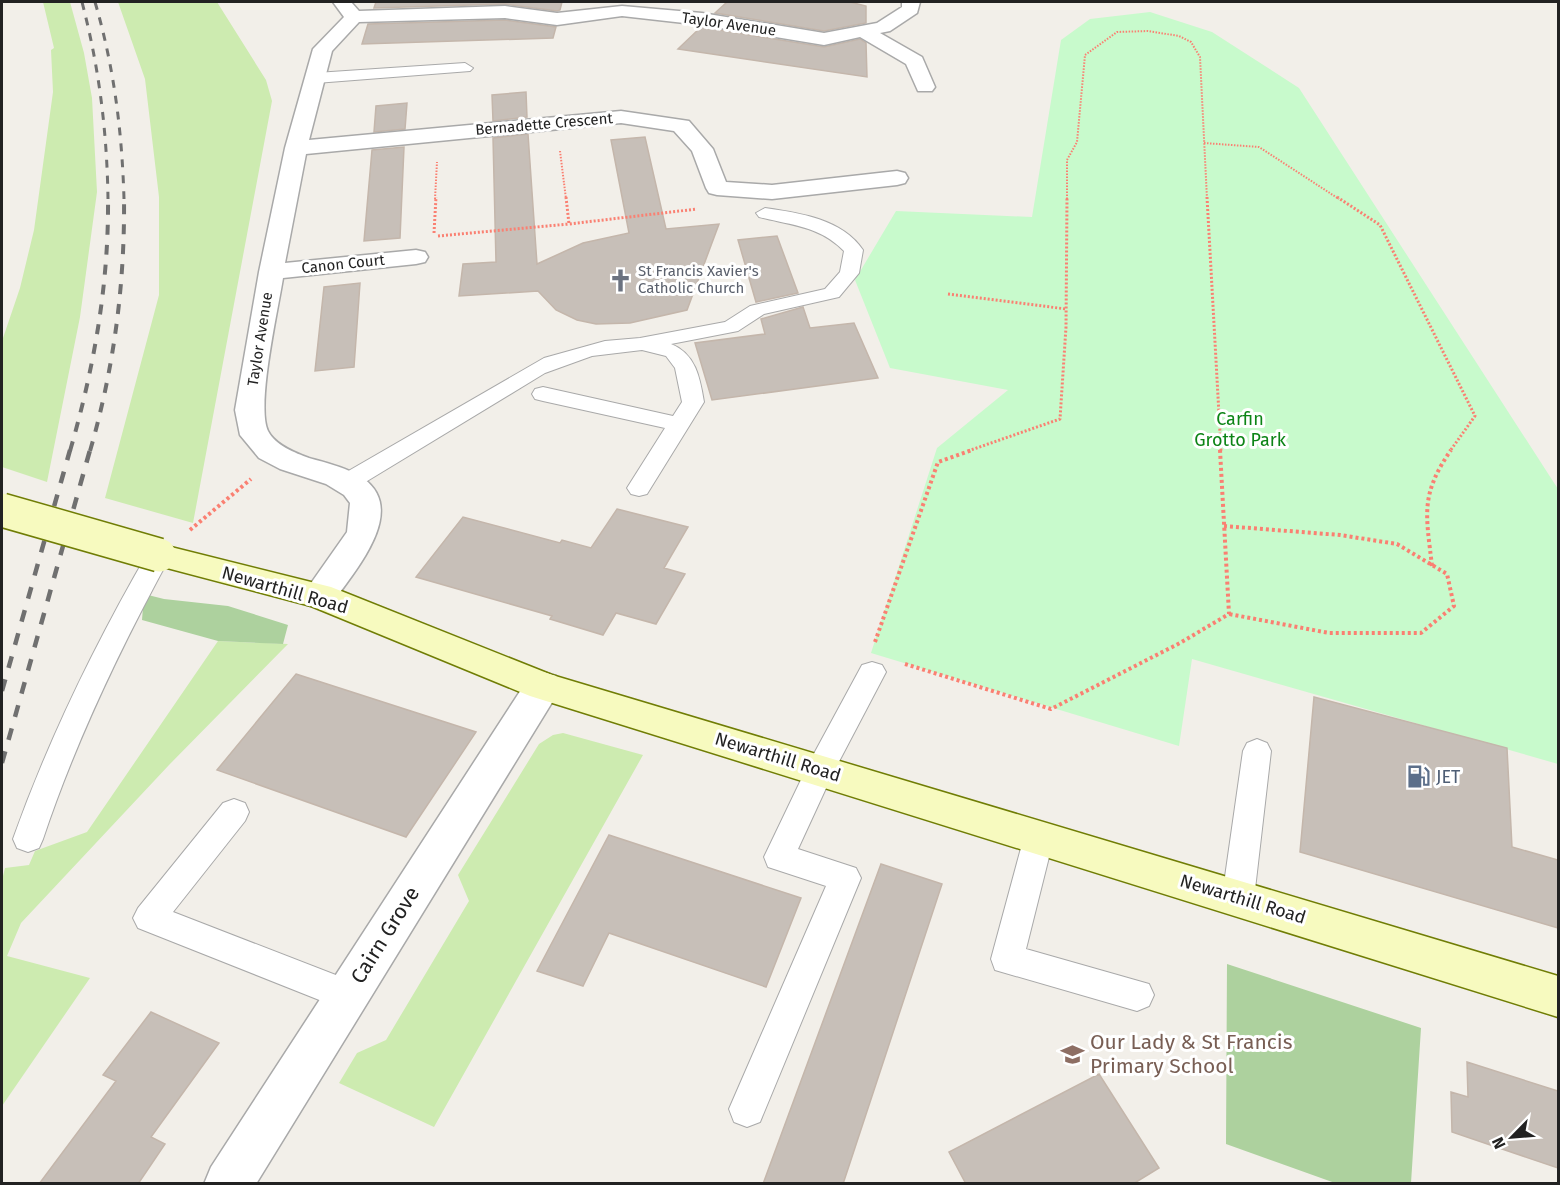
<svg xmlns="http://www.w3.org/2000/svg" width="1560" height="1185" viewBox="0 0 1560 1185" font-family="'Fira Sans',sans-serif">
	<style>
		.grass { fill: #cdebb0 }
		.forest { fill: #add19e }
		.park { fill: #c8facc }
		.building { fill: #c7bfb8; stroke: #c4b6ab; stroke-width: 1.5 }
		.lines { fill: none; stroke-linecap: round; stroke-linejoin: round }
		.lane-casing { stroke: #a9a9a9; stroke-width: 2 }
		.street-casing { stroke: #a9a9a9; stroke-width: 3 }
		.secondary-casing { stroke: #707d05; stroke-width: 3 }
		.path-far2 { stroke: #fa8072; stroke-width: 2; stroke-dasharray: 1.5 1.5; stroke-linecap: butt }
		.path-far1 { stroke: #fa8072; stroke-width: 3; stroke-dasharray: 2 2; stroke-linecap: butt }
		.path { stroke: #fa8072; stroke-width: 4; stroke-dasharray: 3 3; stroke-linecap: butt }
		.lane { fill: #fff; fill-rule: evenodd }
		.street { fill: #fff; fill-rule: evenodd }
		.secondary { fill: #f7fabf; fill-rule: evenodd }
		.rail-far2 { stroke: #707070; stroke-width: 3; stroke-dasharray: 8 8; stroke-linecap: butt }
		.rail-far1 { stroke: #707070; stroke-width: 4; stroke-dasharray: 10 10; stroke-linecap: butt }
		.rail { stroke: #707070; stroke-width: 4.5; stroke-dasharray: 12 12; stroke-linecap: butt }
		.secondary-bridge-casing { stroke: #707d05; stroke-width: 36; stroke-linecap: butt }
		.secondary-bridge { stroke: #f7fabf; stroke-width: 33 }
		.labels { text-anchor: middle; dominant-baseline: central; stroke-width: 6; stroke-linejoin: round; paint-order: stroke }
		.far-street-label { font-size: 15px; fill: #222; stroke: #fff }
		.far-worship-label { font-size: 15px; fill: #5b616d; stroke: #fff; text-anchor: start }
		.park-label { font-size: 18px; fill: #0c8416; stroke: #fff }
		.street-label { font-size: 18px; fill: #222; stroke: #fff }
		.service-label { font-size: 18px; fill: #4e5e75; stroke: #fff; text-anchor: start }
		.near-street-label { font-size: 21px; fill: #222; stroke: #fff }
		.near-education-label { font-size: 21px; fill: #785e54; stroke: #fff; text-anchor: start }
	</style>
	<rect width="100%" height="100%" fill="#f2efe9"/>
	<!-- grass -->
	<path class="grass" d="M 43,2 L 70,2 L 84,53 L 92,98 L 97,192 L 80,317 L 47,482 L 2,467 L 2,341 L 20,288 L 34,230 L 53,92 L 51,50 L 54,48 Z
		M 118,2 L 217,2 L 266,80 L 272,101 L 193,523 L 105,498 L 159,295 L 159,197 L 145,79 Z
		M 218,641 L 288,644 L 169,765 L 21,923 L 7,956 L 90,978 L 2,1106 L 2,880 L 5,868 L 29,865 L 35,851 L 87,832 Z
		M 563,733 L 643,755 L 434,1127 L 339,1083 L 357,1053 L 386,1040 L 469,901 L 458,875 L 539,744 L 553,735 Z"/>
	<!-- forest -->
	<path class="forest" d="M 144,594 L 164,599 L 228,606 L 288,625 L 283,644 L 218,641 L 142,620 Z
		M 1227,964 L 1421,1028 L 1411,1183 L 1335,1183 L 1226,1144 Z"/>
	<!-- park -->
	<path class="park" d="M 1150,12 L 1212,32 L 1299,88 L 1558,489 L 1558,764 L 1192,659 L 1179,746 L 871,653 L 937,448 L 1008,390 L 890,368 L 855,280 L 896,211 L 1032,217 L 1061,40 L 1090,19 Z"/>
	<!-- building -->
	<path class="building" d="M 376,2 L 562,2 L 560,10 L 557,11 L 505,4 L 374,8 Z
		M 727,2 L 850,2 L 866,6 L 866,23 L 824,31 L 715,13 Z
		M 505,20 L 556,27 L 553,38 L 362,44 L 368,24 Z
		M 701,27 L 824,47 L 860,39 L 866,43 L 867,77 L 678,49 Z
		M 526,92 L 527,117 L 493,121 L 492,95 Z
		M 407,103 L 405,129 L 374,132 L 376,106 Z
		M 528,134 L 537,264 L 583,243 L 629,233 L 611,140 L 645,137 L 666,229 L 719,224 L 687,310 L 630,323 L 596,324 L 577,320 L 556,310 L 538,291 L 459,296 L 463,264 L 496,262 L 493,138 Z
		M 404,147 L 400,238 L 364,241 L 372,150 Z
		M 777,236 L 798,293 L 756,302 L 738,240 Z
		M 360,283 L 354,367 L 315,371 L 324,287 Z
		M 803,307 L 810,328 L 854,323 L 878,378 L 712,400 L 695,343 L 765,334 L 761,319 Z
		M 617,509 L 688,527 L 664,568 L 685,574 L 656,624 L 616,613 L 603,635 L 550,619 L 552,616 L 416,577 L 463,517 L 560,543 L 562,540 L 591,548 Z
		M 296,674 L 476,732 L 406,837 L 217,770 Z
		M 1314,697 L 1507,748 L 1512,847 L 1558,860 L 1558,928 L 1300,852 Z
		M 609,835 L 801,898 L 766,987 L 609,933 L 583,986 L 537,971 Z
		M 881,864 L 942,884 L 843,1184 L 763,1184 Z
		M 151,1012 L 219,1043 L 151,1137 L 165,1144 L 138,1184 L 39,1184 L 116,1081 L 103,1075 Z
		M 1467,1062 L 1558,1091 L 1558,1168 L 1452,1132 L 1451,1092 L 1468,1097 Z
		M 1099,1074 L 1159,1168 L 1133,1184 L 966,1184 L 949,1152 Z"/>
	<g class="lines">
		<defs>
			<path id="lane" d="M 465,63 L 473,68 L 470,71 L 316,83 L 308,78 L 316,73 Z
				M 765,208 C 800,213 842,219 863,250 L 859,273 L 839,297 L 764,314 L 738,331 L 671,344 C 696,354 700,378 704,402 L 647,494 L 639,496 L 631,494 L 627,488 L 665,428 L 543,401 L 535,399 L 532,394 L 535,389 L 543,387 L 673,416 L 682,402 L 675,368 L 666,356 L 642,350 L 592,356 L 545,373 L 354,489 L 346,491 L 338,489 L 334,483 L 338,477 L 544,358 L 605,341 L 640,338 L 725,322 L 750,306 L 825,289 L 840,272 L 844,251 C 820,226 790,225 759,217 L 756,213 Z
				M 159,546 L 168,549 L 171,555 C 121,647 76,740 43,839 L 39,848 L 28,852 L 17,848 L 13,839 C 49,738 96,642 150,549 Z
				M 872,662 L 882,665 L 886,672 L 833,773 L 798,849 L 856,868 L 861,878 L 760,1122 L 747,1127 L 734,1122 L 729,1109 L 826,886 L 768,867 L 764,857 L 810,761 L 862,665 Z
				M 1257,739 L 1267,743 L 1271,751 L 1254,898 L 1249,908 L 1238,912 L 1227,908 L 1222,898 L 1243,751 L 1247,743 Z
				M 234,799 L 245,803 L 249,812 L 245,821 L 173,912 L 359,984 L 364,995 L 359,1006 L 347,1011 L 138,928 L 133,918 L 138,908 L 223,803 Z
				M 1039,824 L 1050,828 L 1054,837 L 1026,949 L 1149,984 L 1154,995 L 1149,1006 L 1137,1011 L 995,970 L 991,959 L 1024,837 L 1028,828 Z"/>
			<path id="street" d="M 333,2 L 351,2 L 359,11 L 505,6 L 557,13 L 622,6 L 702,13 L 824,33 L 877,23 L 902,7 L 902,2 L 920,2 L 917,13 L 890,31 L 880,33 L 922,57 L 935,87 L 932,91 L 918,91 L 906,64 L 860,37 L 824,45 L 702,25 L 622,16 L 557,25 L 505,18 L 359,22 L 332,51 L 309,140 L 621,111 L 689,121 L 713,149 L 726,182 L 772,185 L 897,171 L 905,173 L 908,178 L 905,183 L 897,185 L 772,199 L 717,195 L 709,193 L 706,188 L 692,151 L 674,131 L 621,123 L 306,154 L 285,263 L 416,250 L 425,252 L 428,257 L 425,262 L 416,264 L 283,278 C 278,310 256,406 268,431 C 275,445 295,453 309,458 C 327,463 348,468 364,479 C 409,512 352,574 331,605 L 319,608 L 307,605 L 302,596 L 347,532 L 350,503 L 344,495 L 326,484 L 280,469 L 259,458 L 240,435 L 235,410 L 259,272 L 285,148 L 313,49 L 344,17 Z
				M 543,672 L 556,676 L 561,686 L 556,696 L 256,1184 L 204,1184 L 211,1167 L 530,676 Z"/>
			<path id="secondary" d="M 159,544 L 331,587 L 552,675 L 1558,976 L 1558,1017 L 530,696 L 311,606 L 148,563 L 143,555 L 148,547 Z"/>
		</defs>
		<!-- lane casing -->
		<use href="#lane" class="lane-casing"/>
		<!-- street casing -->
		<use href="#street" class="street-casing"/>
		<!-- secondary casing -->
		<use href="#secondary" class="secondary-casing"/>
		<!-- path-far2 -->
		<path class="path-far2" d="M 1204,143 L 1259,147 L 1339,199
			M 560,151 L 566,199
			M 435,199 L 437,162
			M 1067,199 L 1067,160 L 1077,142 L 1085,55 L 1117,32 L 1148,31 L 1179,36 L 1191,42 L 1200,57 L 1207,199"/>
		<!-- path-far1 -->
		<path class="path-far1" d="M 566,197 L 569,224 L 697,209
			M 1207,197 L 1221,451
			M 1337,197 L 1380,225 L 1475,416 L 1450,451
			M 434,233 L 436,197
			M 438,236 L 569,224
			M 948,294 L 1066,309
			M 968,451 L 1060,419 L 1066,327 L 1067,197"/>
		<!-- path -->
		<path class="path" d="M 1224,526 L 1340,535 L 1397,544 L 1447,574 L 1454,606 L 1421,633 L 1329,633 L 1229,614
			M 190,530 L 251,479
			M 1432,566 C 1426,514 1420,495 1451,450
			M 875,642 L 938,462 L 972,450
			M 905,664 L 1051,709 L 1180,643 L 1229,614 L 1220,450"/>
		<!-- lane -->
		<use href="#lane" class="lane"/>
		<!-- street -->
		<use href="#street" class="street"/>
		<!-- secondary -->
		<use href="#secondary" class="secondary"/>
		<!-- rail-far2 -->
		<path class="rail-far2" d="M 82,2 C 99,67 107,131 108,199
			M 95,2 C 114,67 122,131 124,199"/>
		<!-- rail-far1 -->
		<path class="rail-far1" d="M 70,451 C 94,368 109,284 108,197
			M 90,451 C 114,368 125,284 124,197"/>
		<!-- rail -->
		<path class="rail" d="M 2,691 L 70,450
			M 2,763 L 90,450"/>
		<defs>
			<path id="secondary-bridge" d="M 2,510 L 159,555"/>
		</defs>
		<!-- secondary-bridge casing -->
		<use href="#secondary-bridge" class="secondary-bridge-casing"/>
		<!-- secondary-bridge -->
		<use href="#secondary-bridge" class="secondary-bridge"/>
	</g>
	<!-- icons -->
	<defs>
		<symbol id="church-bare" viewBox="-9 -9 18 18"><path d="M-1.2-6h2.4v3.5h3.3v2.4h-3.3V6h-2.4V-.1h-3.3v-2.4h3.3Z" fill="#6b7280" stroke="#fff" stroke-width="2.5" paint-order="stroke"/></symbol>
		<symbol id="fuel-bare" viewBox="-9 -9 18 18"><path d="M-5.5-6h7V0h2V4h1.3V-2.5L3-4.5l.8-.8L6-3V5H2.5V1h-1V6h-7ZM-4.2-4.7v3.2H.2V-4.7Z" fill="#5c6f8a" stroke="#fff" stroke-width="2.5" paint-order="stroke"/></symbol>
		<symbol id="school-bare" viewBox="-9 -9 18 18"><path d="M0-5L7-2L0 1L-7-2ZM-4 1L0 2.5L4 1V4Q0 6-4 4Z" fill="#8d6e63" stroke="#fff" stroke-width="2.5" paint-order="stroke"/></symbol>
	</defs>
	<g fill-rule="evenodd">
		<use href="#church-bare" x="604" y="264" width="33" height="33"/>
		<use href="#fuel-bare" x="1402" y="760" width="33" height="33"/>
		<use href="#school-bare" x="1056" y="1038" width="33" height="33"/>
	</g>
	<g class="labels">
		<!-- far-street labels -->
		<g class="far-street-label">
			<text transform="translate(729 24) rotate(8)">Taylor Avenue</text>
			<text transform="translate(544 124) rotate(-5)">Bernadette Crescent</text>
			<text transform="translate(343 264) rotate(-6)">Canon Court</text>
			<text transform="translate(260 339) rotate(-81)">Taylor Avenue</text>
		</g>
		<!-- far-worship labels -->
		<g class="far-worship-label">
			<text x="638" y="271">St Francis Xavier's<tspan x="638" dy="17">Catholic Church</tspan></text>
		</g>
		<!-- park labels -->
		<g class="park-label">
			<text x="1240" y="419">Carfin<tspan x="1240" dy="21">Grotto Park</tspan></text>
		</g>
		<!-- street labels -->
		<g class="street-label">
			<text transform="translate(285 590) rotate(16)">Newarthill Road</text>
			<text transform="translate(778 757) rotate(17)">Newarthill Road</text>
			<text transform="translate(1243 899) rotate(17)">Newarthill Road</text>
		</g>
		<!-- service labels -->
		<g class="service-label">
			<text x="1436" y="777">JET</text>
		</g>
		<!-- near-street labels -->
		<g class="near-street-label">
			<text transform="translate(385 935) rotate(-58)">Cairn Grove</text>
		</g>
		<!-- near-education labels -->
		<g class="near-education-label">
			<text x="1090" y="1042">Our Lady &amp; St Francis<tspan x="1090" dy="24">Primary School</tspan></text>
		</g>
	</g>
	<!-- border -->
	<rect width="1560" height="1185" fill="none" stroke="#222222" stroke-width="6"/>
	<!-- north arrow -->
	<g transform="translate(1512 1137) rotate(245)" stroke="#ffffff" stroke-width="4.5" paint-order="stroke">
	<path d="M0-4.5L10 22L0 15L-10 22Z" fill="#222222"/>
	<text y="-9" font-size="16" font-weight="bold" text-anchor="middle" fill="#222222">N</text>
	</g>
</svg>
